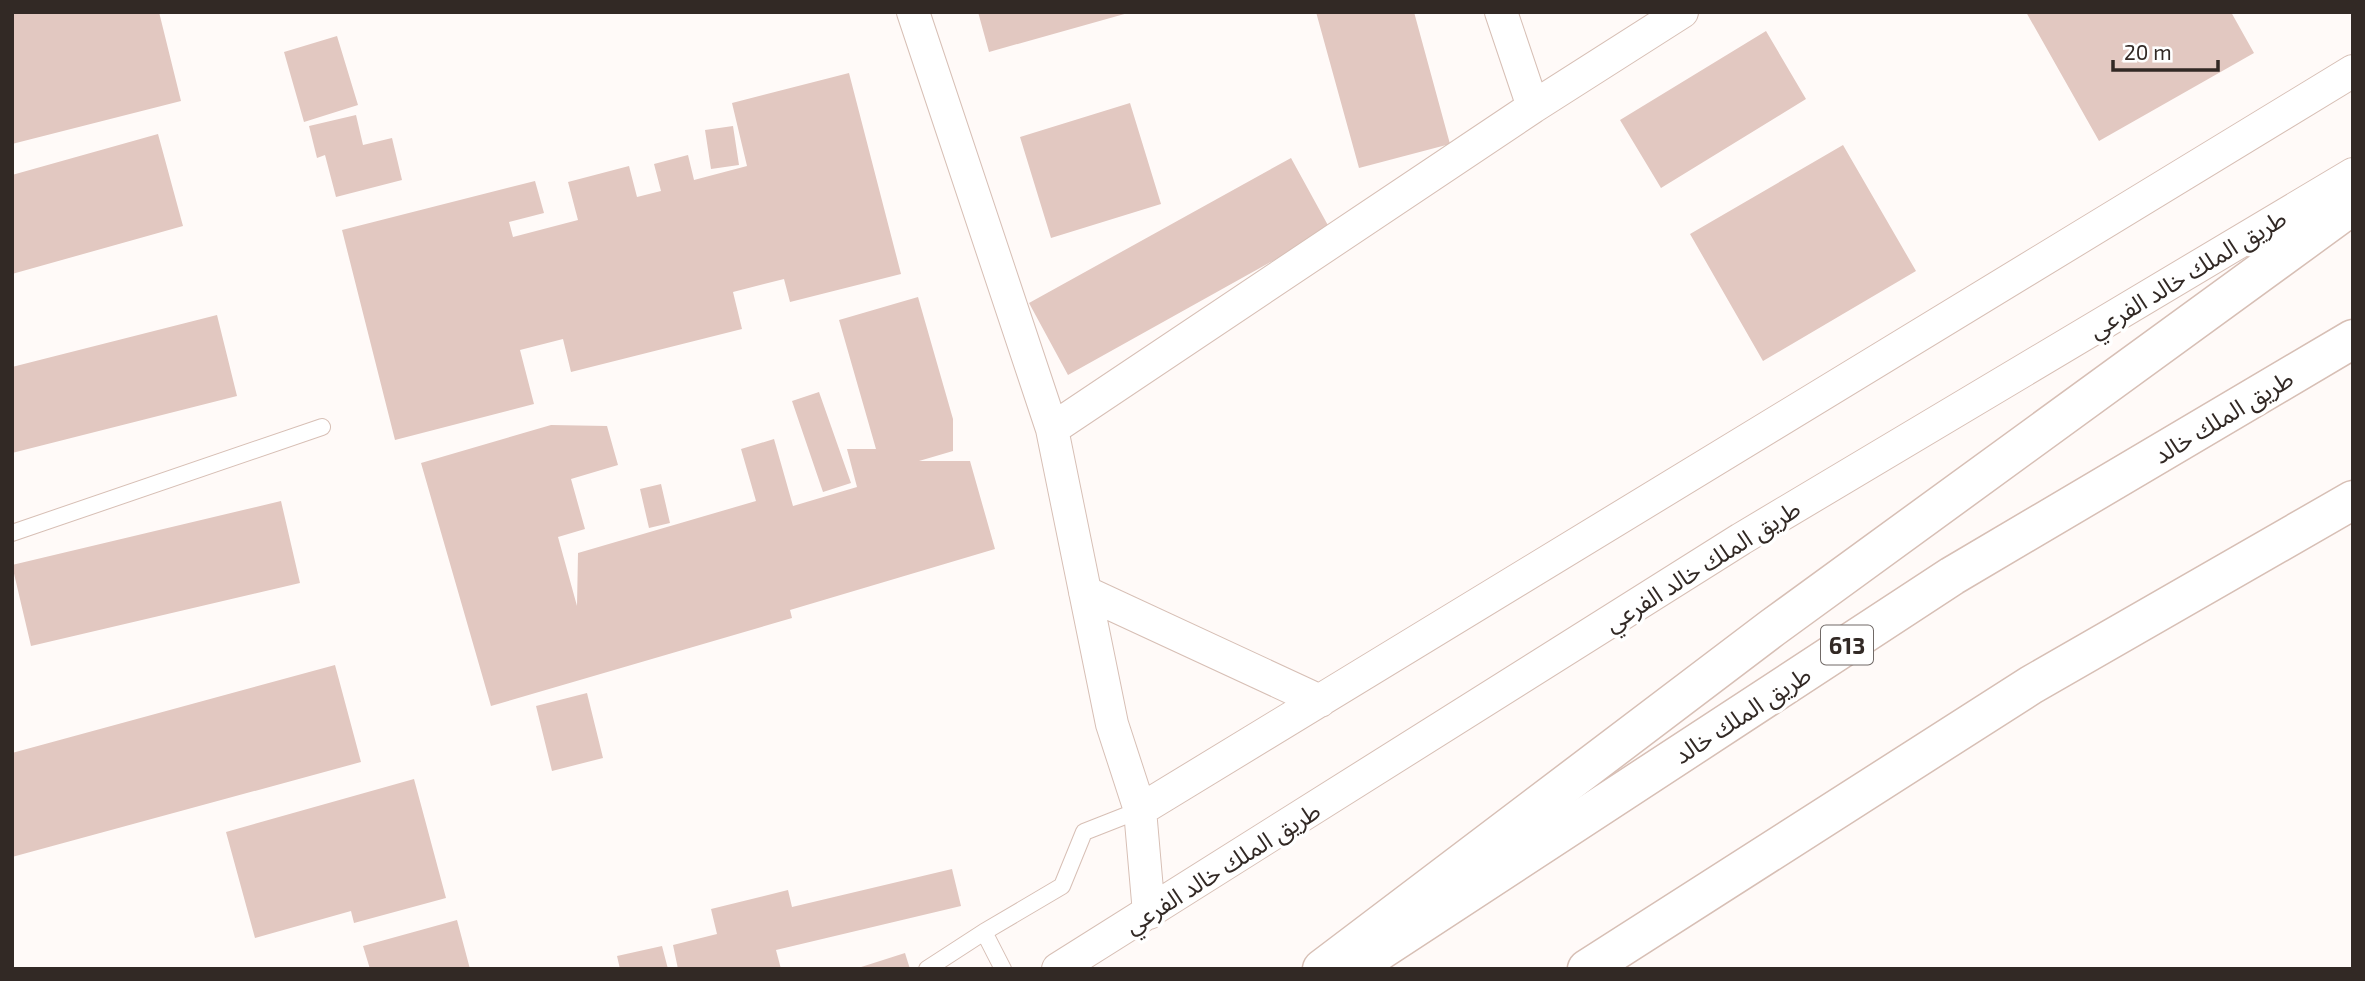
<svg xmlns="http://www.w3.org/2000/svg" width="2365" height="981" viewBox="0 0 2365 981" font-family="'Exo 2','Noto Sans Arabic',sans-serif">
	<style>
		.building { fill: #e2c8c1 }
		.lines { fill: none; stroke-linecap: round; stroke-linejoin: round }
		.service-casing { stroke: #d7bfb5; stroke-width: 18 }
		.minor-casing { stroke: #d7bfb5; stroke-width: 34 }
		.secondary-casing { stroke: #d7bfb5; stroke-width: 41 }
		.motorway-casing { stroke: #d7bfb5; stroke-width: 41 }
		.service { stroke: #fff; stroke-width: 16 }
		.minor { stroke: #fff; stroke-width: 32 }
		.secondary { stroke: #fff; stroke-width: 38 }
		.motorway { stroke: #fff; stroke-width: 38 }
		.labels { text-anchor: middle; dominant-baseline: central; stroke-width: 7; stroke-linejoin: round; paint-order: stroke }
		.shield { fill: #fff; stroke: #706966; stroke-width: 2 }
		.shield-label { font-size: 23px; font-weight: bold; fill: #322925 }
		.street-label { font-size: 24px; fill: #322925; stroke: #fff }
	</style>
	<rect width="100%" height="100%" fill="#fffaf8"/>
	<!-- building -->
	<path class="building" d="M 12,12 L 159,12 L 181,101 L 12,144 Z
		M 978,12 L 1128,12 L 1128,13 L 989,52 Z
		M 1316,12 L 1414,12 L 1450,144 L 1359,168 Z
		M 2026,12 L 2231,12 L 2254,53 L 2099,141 Z
		M 1766,31 L 1806,99 L 1661,188 L 1620,120 Z
		M 337,36 L 358,105 L 304,122 L 284,52 Z
		M 849,73 L 901,274 L 790,302 L 784,279 L 733,292 L 742,329 L 571,372 L 563,339 L 520,350 L 534,404 L 395,440 L 342,230 L 535,181 L 544,213 L 509,222 L 513,237 L 578,220 L 568,182 L 629,166 L 637,197 L 661,191 L 654,164 L 688,155 L 694,180 L 747,166 L 732,103 Z
		M 1130,103 L 1161,204 L 1051,238 L 1020,137 Z
		M 356,115 L 363,145 L 392,138 L 402,180 L 336,197 L 325,155 L 317,158 L 309,126 Z
		M 733,126 L 739,165 L 711,169 L 705,130 Z
		M 158,134 L 183,226 L 12,274 L 12,175 Z
		M 1843,145 L 1916,271 L 1763,361 L 1690,234 Z
		M 1291,158 L 1330,229 L 1068,375 L 1029,303 Z
		M 918,297 L 953,419 L 953,451 L 919,461 L 970,461 L 995,549 L 790,610 L 792,618 L 491,706 L 421,463 L 551,425 L 607,426 L 618,465 L 571,479 L 585,529 L 558,537 L 577,606 L 578,553 L 756,501 L 741,449 L 774,439 L 793,506 L 857,487 L 847,449 L 876,449 L 839,320 Z
		M 217,315 L 237,396 L 12,453 L 12,367 Z
		M 819,392 L 851,483 L 823,492 L 792,401 Z
		M 661,484 L 670,523 L 649,528 L 640,489 Z
		M 281,501 L 300,583 L 31,646 L 12,565 Z
		M 335,665 L 361,762 L 12,857 L 12,753 Z
		M 587,693 L 603,758 L 552,771 L 536,706 Z
		M 414,779 L 446,898 L 354,923 L 351,911 L 255,938 L 226,832 Z
		M 952,869 L 961,906 L 776,950 L 781,969 L 678,969 L 673,945 L 717,934 L 711,909 L 788,890 L 792,907 Z
		M 457,920 L 470,969 L 370,969 L 363,946 Z
		M 662,946 L 668,969 L 620,969 L 617,956 Z
		M 905,953 L 910,969 L 858,969 L 858,968 Z"/>
	<g class="lines">
		<defs>
			<path id="service" d="M 12,533 L 322,427
				M 984,932 L 1062,886 L 1084,832 L 1140,810
				M 927,969 L 984,932 L 1003,969"/>
			<path id="minor" d="M 913,12 L 1052,429 L 1112,724 L 1140,810 L 2353,71
				M 1501,12 L 1533,107
				M 1052,429 L 1533,107 L 1682,12
				M 1085,592 L 1320,701
				M 1140,810 L 1149,913
				M 1058,969 L 1741,539 L 2353,174"/>
			<path id="secondary" d="M 1322,969 L 1772,628 L 2353,205"/>
			<path id="motorway" d="M 1352,969 L 1952,576 L 2353,339
				M 1587,969 L 2031,685 L 2353,500"/>
		</defs>
		<!-- service casing -->
		<use href="#service" class="service-casing"/>
		<!-- minor casing -->
		<use href="#minor" class="minor-casing"/>
		<!-- secondary casing -->
		<use href="#secondary" class="secondary-casing"/>
		<!-- motorway casing -->
		<use href="#motorway" class="motorway-casing"/>
		<!-- service -->
		<use href="#service" class="service"/>
		<!-- minor -->
		<use href="#minor" class="minor"/>
		<!-- secondary -->
		<use href="#secondary" class="secondary"/>
		<!-- motorway -->
		<use href="#motorway" class="motorway"/>
	</g>
	<g class="labels">
		<!-- shield labels -->
		<rect class="shield" x="1821" y="625.5" width="52" height="39" rx="5"/>
		<g class="shield-label">
			<text x="1847" y="645">613</text>
		</g>
		<!-- street labels -->
		<g class="street-label">
			<text transform="translate(2187 273) rotate(-31)">طريق الملك خالد الفرعي</text>
			<text transform="translate(2223 416) rotate(-31)">طريق الملك خالد</text>
			<text transform="translate(1702 565) rotate(-32)">طريق الملك خالد الفرعي</text>
			<text transform="translate(1742 714) rotate(-33)">طريق الملك خالد</text>
			<text transform="translate(1222 867) rotate(-32)">طريق الملك خالد الفرعي</text>
		</g>
	</g>
	<!-- border -->
	<rect width="2365" height="981" fill="none" stroke="#322925" stroke-width="28"/>
	<!-- scale -->
	<path d="M2113 60v10h105v-10" fill="none" stroke="#322925" stroke-width="3.5"/>
	<text x="2124" y="60" font-size="21" fill="#322925" stroke="#ffffff" stroke-width="5" paint-order="stroke">20 m</text>
</svg>
